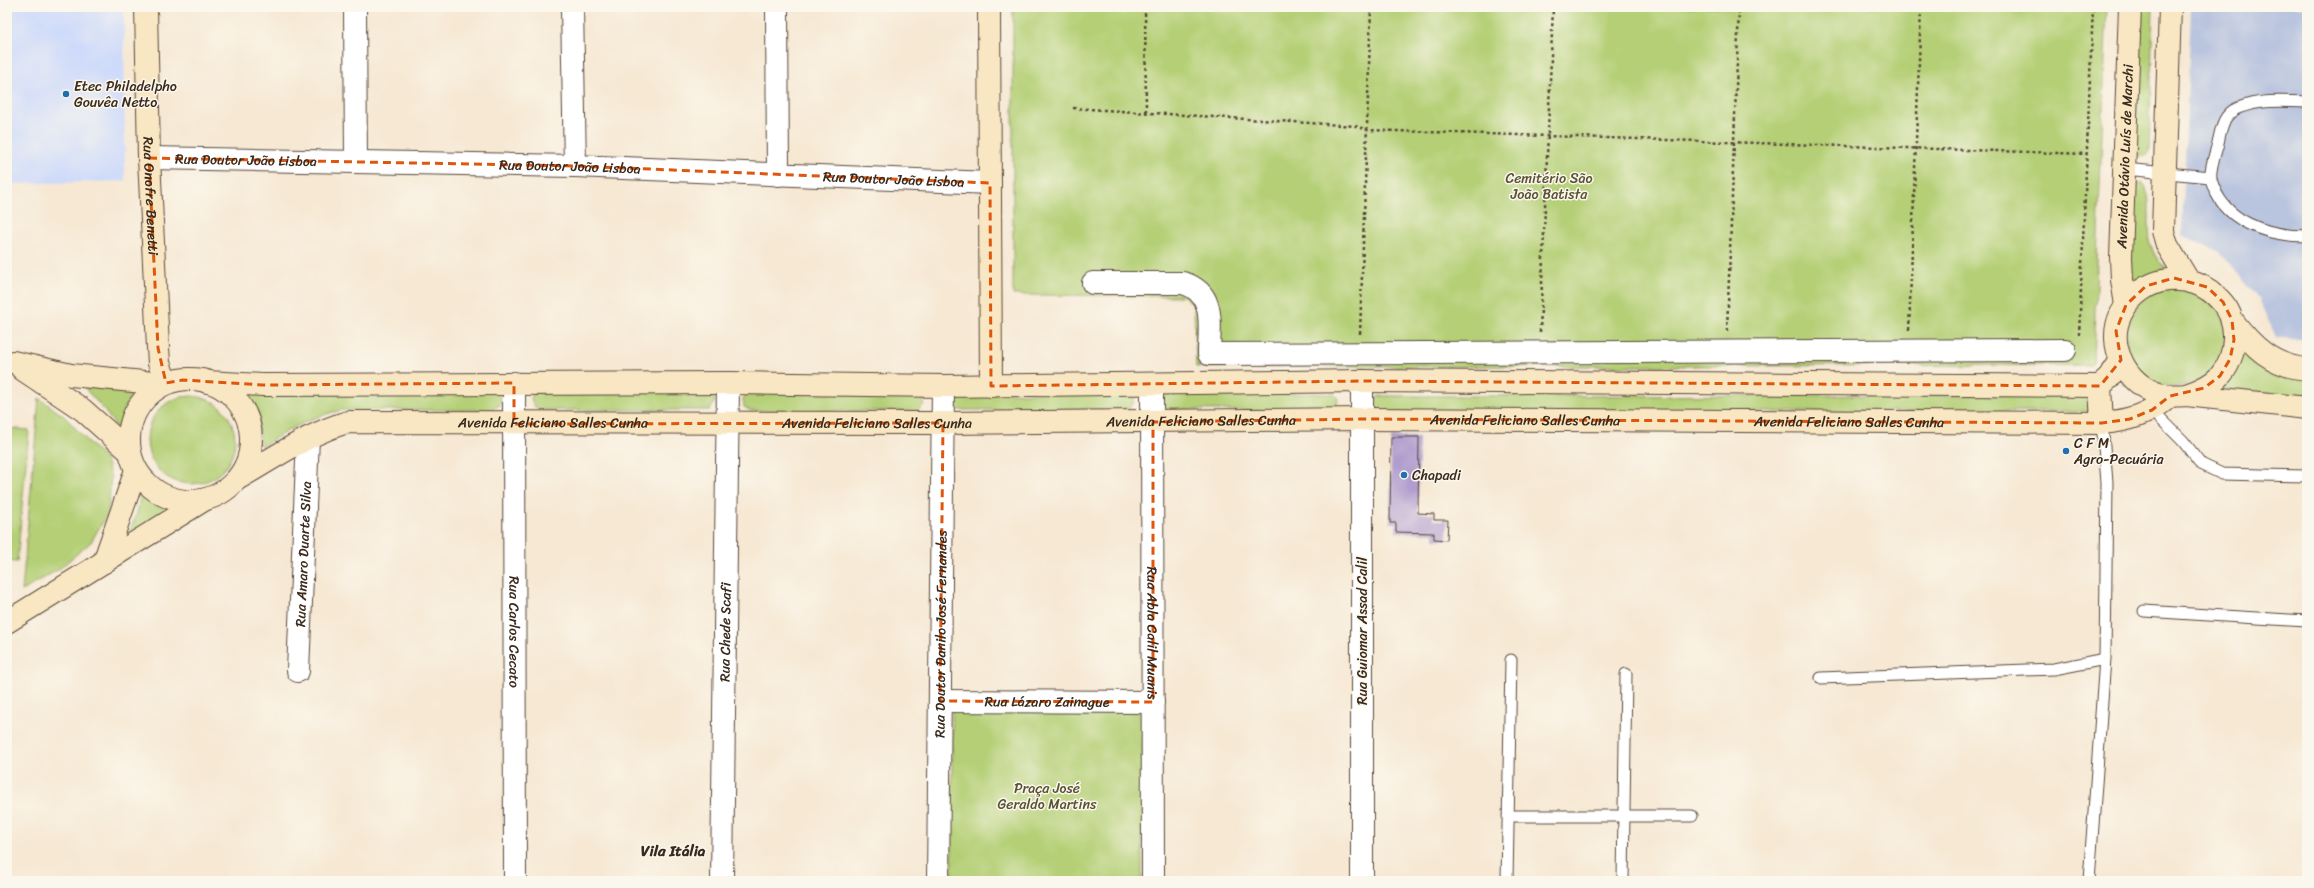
<svg xmlns="http://www.w3.org/2000/svg" width="2314" height="888" viewBox="0 0 2314 888" font-family="Sriracha,sans-serif">
	<style>
		.built { fill: #cedafa }
		.industrial { fill: #b9c4de }
		.green { fill: #b4cf75; stroke: #787c4a }
		.building { fill: #b29ece }
		.lines { fill: none; stroke-linecap: round; stroke-linejoin: round }
		.lane-casing { stroke: #574639; stroke-width: 13 }
		.street-casing { stroke: #574639; stroke-width: 24 }
		.secondary-casing { stroke: #574639; stroke-width: 24 }
		.path { stroke: #574639; stroke-width: 2.5; stroke-dasharray: 3 3; stroke-linecap: butt }
		.lane { stroke: #fff; stroke-width: 11 }
		.street { stroke: #fff; stroke-width: 22 }
		.secondary { stroke: #f9e7c3; stroke-width: 22 }
		.marked { fill: none; stroke: #df570d; stroke-width: 3; stroke-dasharray: 8 5; stroke-linejoin: round }
		.poi-dot { fill: #1f6fb2; stroke: #fbf7ec; stroke-width: 1.5 }
		.labels { text-anchor: middle; dominant-baseline: central; stroke-width: 3; stroke-linejoin: round; paint-order: stroke }
		.poi-label { font-size: 14px; fill: #3b2a1e; stroke: #fbf7ec; text-anchor: start }
		.street-label { font-size: 14px; fill: #3b2a1e; stroke: #fbf7ec }
		.park-label { font-size: 14px; fill: #595334; stroke: #fbf7ec }
		.neighbourhood-label { font-size: 15px; font-weight: bold; fill: #3b2a1e; stroke: #fbf7ec }
	</style>
	<rect width="100%" height="100%" fill="#fbf7ec"/>
	<filter id="ink" filterUnits="userSpaceOnUse"><feTurbulence type="fractalNoise" baseFrequency=".025" numOctaves="2"/><feDisplacementMap in="SourceGraphic" scale="8" xChannelSelector="R" yChannelSelector="G"/><feConvolveMatrix kernelMatrix="1 2 1 2 8 2 1 2 1" color-interpolation-filters="sRGB"/></filter>
	<filter id="wash" filterUnits="userSpaceOnUse"><feTurbulence type="fractalNoise" baseFrequency=".012" numOctaves="4" result="noise"/><feDisplacementMap in="SourceGraphic" scale="16" xChannelSelector="R" yChannelSelector="G"/><feGaussianBlur stdDeviation="0.9" result="paint"/><feColorMatrix in="noise" values="0 0 0 0 0 0 0 0 0 0 0 0 0 0 0 0 0 1.4 0 .05"/><feComposite in="paint" operator="in"/></filter>
	<g filter="url(#wash)">
		<rect width="100%" height="100%" fill="#f6e8d3"/>
		<!-- built -->
		<path class="built" d="M 7,7 L 124,7 L 125,181 L 7,184 Z"/>
		<!-- industrial -->
		<path class="industrial" d="M 2191,7 L 2307,7 L 2307,341 L 2276,337 L 2259,300 L 2220,252 L 2182,235 Z"/>
		<!-- green -->
		<path class="green" d="M 1013,7 L 2107,7 L 2093,362 L 2090,365 L 1196,367 L 1194,308 L 1192,303 L 1184,296 L 1013,295 Z
			M 2135,7 L 2153,7 L 2149,152 L 2145,156 L 2136,156 L 2130,152 Z
			M 2134,183 L 2143,183 C 2154,197 2145,229 2152,248 C 2154,256 2162,264 2167,271 L 2126,283 Z
			M2126 337a50 50 0 1 1 100 0a50 50 0 1 1-100 0Z
			M 2241,351 L 2263,365 L 2307,377 L 2307,397 L 2241,390 L 2215,390 Z
			M 84,383 L 135,388 L 126,405 L 118,429 L 101,406 L 87,391 Z
			M 495,389 L 501,397 L 501,404 L 492,410 L 343,410 C 311,416 288,430 261,447 C 259,428 256,414 245,398 L 251,394 Z
			M 706,389 L 713,394 L 715,401 L 710,410 L 539,410 L 534,406 L 531,398 L 534,392 Z
			M 747,392 L 922,395 L 924,404 L 918,411 L 751,411 L 744,407 L 743,399 Z
			M 1166,392 L 1334,394 L 1338,399 L 1335,412 L 1165,409 L 1162,406 L 1161,399 Z
			M 956,393 L 1131,393 L 1135,397 L 1133,404 L 1127,409 L 961,410 L 955,409 L 952,400 Z
			M 2083,395 L 2091,397 L 2092,411 L 1380,413 L 1374,409 L 1374,401 L 1378,396 Z
			M147 440a44 44 0 1 1 88 0a44 44 0 1 1-88 0Z
			M 39,398 L 65,417 L 106,461 L 111,478 L 108,513 L 91,542 L 59,569 L 22,591 Z
			M 7,428 L 29,430 L 17,562 L 7,561 Z
			M 141,492 L 179,511 L 127,539 L 137,513 Z
			M 952,710 L 1143,711 L 1142,881 L 952,881 Z"/>
		<g id="blocks">
			<!-- building -->
			<path class="building" d="M 1391,437 L 1419,437 L 1418,513 L 1434,514 L 1434,520 L 1448,520 L 1447,540 L 1434,539 L 1434,533 L 1396,532 L 1396,523 L 1390,523 Z"/>
		</g>
	</g>
	<g filter="url(#ink)">
		<use href="#blocks" fill-opacity="0" stroke="#574639" stroke-width="1"/>
		<g class="lines">
			<defs>
				<path id="lane" d="M 2307,102 C 2284,101 2260,99 2238,108 C 2223,114 2221,129 2218,143 C 2216,152 2209,169 2211,179 C 2222,222 2267,236 2307,236
					M 2124,169 L 2211,177
					M 2152,410 L 2183,441 L 2201,464 L 2222,474 L 2307,476
					M 2144,611 L 2307,621
					M 1821,678 L 2054,669 L 2105,659 L 2107,482 L 2102,423
					M 1508,816 L 1692,816
					M 1507,881 L 1511,660
					M 1623,881 L 1626,674
					M 2089,881 L 2105,659"/>
				<g id="street">
					<path d="M 355,7 L 356,162"/>
					<path d="M 572,7 L 575,166"/>
					<path d="M 777,7 L 778,175"/>
					<path id="s1" d="M 149,158 L 575,166 L 990,183"/>
					<path d="M 1093,283 L 1183,283 C 1217,293 1209,326 1209,354 L 2065,350"/>
					<path d="M 1362,381 L 1362,881"/>
					<path id="s2" d="M 514,383 L 515,881"/>
					<path id="s3" d="M 1152,384 L 1153,881"/>
					<path id="s4" d="M 298,671 L 308,438"/>
					<path id="s5" d="M 940,701 L 1153,702"/>
					<path id="s6" d="M 722,881 L 728,383"/>
					<path id="s7" d="M 938,881 L 943,386"/>
				</g>
				<g id="secondary">
					<path id="s8" d="M 146,7 L 149,158 L 158,348 L 159,363 L 166,383"/>
					<path d="M 989,7 L 991,386"/>
					<path d="M 2170,7 L 2163,231 L 2167,245 L 2188,280"/>
					<path id="s9" d="M 2126,305 L 2122,280 L 2121,257 L 2130,7"/>
					<path d="M 2232,320 C 2253,347 2272,366 2307,369"/>
					<path d="M 13,362 L 71,375 L 164,384"/>
					<path d="M 22,369 L 83,410 L 129,451"/>
					<circle cx="190" cy="440" r="61"/>
					<path d="M 207,382 L 263,385 L 728,383 L 943,386 L 1362,381 L 2100,386 L 2109,378 L 2121,360"/>
					<path d="M 2100,386 L 2102,423"/>
					<path d="M 2186,395 C 2198,391 2211,386 2220,376 C 2237,357 2240,321 2221,301 C 2192,268 2141,274 2121,314 C 2106,345 2126,384 2159,394 C 2168,396 2176,396 2186,395 L 2307,408"/>
					<path id="s10" d="M 239,478 C 274,458 309,433 348,422 L 943,423 L 1363,419 L 2102,423 C 2129,421 2150,414 2170,396"/>
					<path d="M 104,562 L 136,470"/>
					<path d="M 7,622 L 204,500"/>
				</g>
			</defs>
			<!-- lane casing -->
			<use href="#lane" class="lane-casing"/>
			<!-- street casing -->
			<use href="#street" class="street-casing"/>
			<!-- secondary casing -->
			<use href="#secondary" class="secondary-casing"/>
			<!-- path -->
			<path class="path" d="M 1145,7 L 1146,112
				M 1073,108 L 1356,126 L 1367,130 L 2087,154
				M 1909,330 L 1921,7
				M 1727,331 L 1739,7
				M 1540,332 L 1553,7
				M 1360,334 L 1371,7
				M 2079,335 L 2093,7"/>
			<!-- lane -->
			<use href="#lane" class="lane"/>
			<!-- street -->
			<use href="#street" class="street"/>
			<!-- secondary -->
			<use href="#secondary" class="secondary"/>
		</g>
	</g>
	<!-- marked area -->
	<path class="marked" d="M 149,158 L 575,166 L 990,183 L 991,386 L 1362,381 L 2100,386 L 2121,360 L 2116,331 L 2126,305 L 2146,286 L 2174,278 L 2207,287 L 2223,302 L 2232,320 L 2234,340 L 2230,359 L 2220,376 L 2204,388 L 2170,396 L 2152,410 L 2130,419 L 2102,423 L 1363,419 L 1153,422 L 1153,702 L 940,701 L 943,423 L 514,424 L 514,383 L 263,385 L 183,380 L 166,383 L 158,348 Z"/>
	<!-- markers -->
	<g class="poi-dot">
		<circle cx="66" cy="94" r="4"/>
		<circle cx="2066" cy="451" r="4"/>
		<circle cx="1404" cy="475" r="4"/>
	</g>
	<g class="labels">
		<!-- poi labels -->
		<g class="poi-label">
			<text x="74" y="86">Etec Philadelpho<tspan x="74" dy="16">Gouvêa Netto</tspan></text>
			<text x="2074" y="443">C F M<tspan x="2074" dy="16">Agro-Pecuária</tspan></text>
			<text x="1412" y="475">Chapadi</text>
		</g>
		<!-- street labels -->
		<g class="street-label">
			<text stroke="none"><textPath href="#s9" startOffset="149">Avenida Otávio Luís de Marchi</textPath></text>
			<text stroke="none"><textPath href="#s1" startOffset="97">Rua Doutor João Lisboa</textPath></text>
			<text stroke="none"><textPath href="#s1" startOffset="421">Rua Doutor João Lisboa</textPath></text>
			<text stroke="none"><textPath href="#s1" startOffset="745">Rua Doutor João Lisboa</textPath></text>
			<text stroke="none"><textPath href="#s8" startOffset="189">Rua Onofre Benetti</textPath></text>
			<text stroke="none"><textPath href="#s10" startOffset="1300">Avenida Feliciano Salles Cunha</textPath></text>
			<text stroke="none"><textPath href="#s10" startOffset="976">Avenida Feliciano Salles Cunha</textPath></text>
			<text stroke="none"><textPath href="#s10" startOffset="1624">Avenida Feliciano Salles Cunha</textPath></text>
			<text stroke="none"><textPath href="#s10" startOffset="328">Avenida Feliciano Salles Cunha</textPath></text>
			<text stroke="none"><textPath href="#s10" startOffset="652">Avenida Feliciano Salles Cunha</textPath></text>
			<text stroke="none"><textPath href="#s4" startOffset="117">Rua Amaro Duarte Silva</textPath></text>
			<text transform="translate(1362 631) rotate(-90)">Rua Guiomar Assad Calil</text>
			<text stroke="none"><textPath href="#s2" startOffset="249">Rua Carlos Cecato</textPath></text>
			<text stroke="none"><textPath href="#s6" startOffset="249">Rua Chede Scafi</textPath></text>
			<text stroke="none"><textPath href="#s3" startOffset="249">Rua Abla Calil Muanis</textPath></text>
			<text stroke="none"><textPath href="#s7" startOffset="247">Rua Doutor Danilo José Fernandes</textPath></text>
			<text stroke="none"><textPath href="#s5" startOffset="107">Rua Lázaro Zainague</textPath></text>
		</g>
		<!-- park labels -->
		<g class="park-label">
			<text x="1549" y="178">Cemitério São<tspan x="1549" dy="16">João Batista</tspan></text>
			<text x="1047" y="788">Praça José<tspan x="1047" dy="16">Geraldo Martins</tspan></text>
		</g>
		<!-- neighbourhood labels -->
		<g class="neighbourhood-label">
			<text x="673" y="851">Vila Itália</text>
		</g>
	</g>
	<!-- margin -->
	<rect width="2314" height="888" fill="none" stroke="#fbf7ec" stroke-width="24"/>
</svg>
